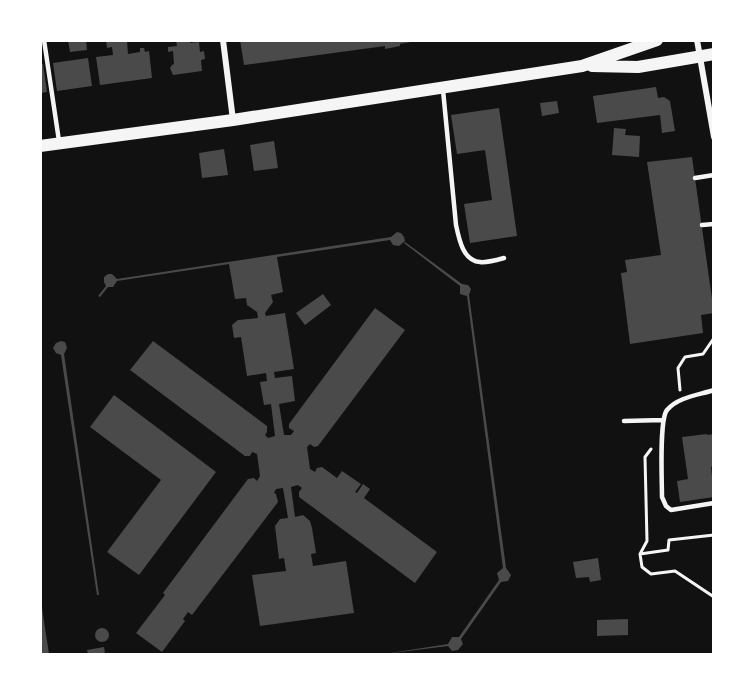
<svg xmlns="http://www.w3.org/2000/svg" width="754" height="695" viewBox="0 0 754 695" font-family="'DM Sans',sans-serif">
	<style>
		.building { fill: #4a4a4a }
		.lines { fill: none; stroke-linecap: round; stroke-linejoin: round }
		.path { stroke: #f5f5f5; stroke-width: 3 }
		.service { stroke: #f5f5f5; stroke-width: 4.5 }
		.minor { stroke: #f5f5f5; stroke-width: 6 }
		.secondary { stroke: #f5f5f5; stroke-width: 12 }
	</style>
	<rect width="100%" height="100%" fill="#111"/>
	<!-- building -->
	<path class="building" d="M 68,40 L 86,40 L 87,50 L 70,52 Z
		M 106,40 L 127,40 L 128,54 L 140,52 L 140,48 L 144,48 L 145,52 L 149,51 L 152,78 L 100,85 L 96,57 L 113,55 L 112,47 L 107,48 Z
		M 190,40 L 190,43 L 199,42 L 200,52 L 204,51 L 205,59 L 201,60 L 202,71 L 173,75 L 170,68 L 172,65 L 174,64 L 173,51 L 168,52 L 168,47 L 177,46 L 176,41 Z
		M 240,40 L 411,40 L 411,42 L 400,44 L 400,46 L 385,49 L 385,46 L 244,65 Z
		M 88,58 L 92,86 L 57,91 L 53,63 Z
		M 40,64 L 43,64 L 47,92 L 40,93 Z
		M 656,87 L 658,98 L 664,97 L 670,101 L 675,131 L 662,133 L 660,115 L 597,123 L 593,96 Z
		M 557,101 L 559,113 L 542,116 L 540,103 Z
		M 499,108 L 517,236 L 470,243 L 464,204 L 492,200 L 485,150 L 457,154 L 451,115 Z
		M 614,128 L 626,129 L 625,135 L 640,136 L 639,157 L 612,155 Z
		M 274,141 L 278,168 L 254,171 L 250,145 Z
		M 224,149 L 228,175 L 202,178 L 199,153 Z
		M 692,157 L 714,313 L 701,315 L 703,333 L 630,344 L 621,273 L 627,272 L 625,260 L 661,255 L 647,162 Z
		M 397,232 L 401,233 L 404,237 L 405,241 L 399,246 L 393,245 L 390,240 L 277,257 L 283,292 L 271,295 L 273,302 L 265,313 L 266,316 L 285,313 L 294,369 L 274,372 L 275,378 L 292,376 L 295,401 L 279,404 L 284,435 L 291,435 L 294,431 L 289,428 L 289,424 L 375,308 L 405,330 L 318,446 L 314,447 L 310,444 L 307,447 L 310,469 L 315,472 L 317,468 L 322,467 L 337,478 L 342,471 L 361,484 L 355,492 L 357,493 L 363,484 L 370,489 L 364,498 L 437,552 L 415,583 L 299,497 L 299,492 L 302,488 L 298,485 L 291,487 L 295,517 L 303,515 L 310,521 L 312,528 L 316,553 L 311,554 L 313,566 L 346,561 L 354,613 L 260,626 L 252,575 L 286,571 L 284,558 L 279,559 L 275,526 L 280,519 L 288,518 L 283,488 L 276,489 L 274,493 L 276,494 L 278,502 L 192,615 L 188,612 L 183,619 L 185,621 L 162,652 L 136,633 L 165,595 L 163,593 L 248,479 L 254,478 L 257,481 L 260,476 L 257,454 L 252,452 L 250,456 L 245,456 L 130,370 L 153,341 L 267,426 L 267,432 L 265,435 L 268,438 L 275,436 L 271,404 L 264,405 L 260,382 L 267,381 L 266,373 L 247,376 L 241,337 L 234,338 L 232,325 L 238,320 L 258,318 L 257,312 L 247,305 L 246,298 L 235,299 L 229,264 L 117,281 L 113,287 L 108,287 L 100,297 L 98,296 L 106,286 L 104,282 L 104,277 L 108,274 L 112,274 L 117,279 L 391,237 Z
		M 405,242 L 462,284 L 468,285 L 471,289 L 469,295 L 506,568 L 511,575 L 508,581 L 501,582 L 461,639 L 463,644 L 458,650 L 452,651 L 448,646 L 384,654 L 448,644 L 452,637 L 459,637 L 499,580 L 497,573 L 503,568 L 467,296 L 460,294 L 460,286 L 404,243 Z
		M 323,294 L 331,305 L 305,325 L 296,313 Z
		M 61,341 L 65,342 L 67,348 L 64,354 L 99,595 L 97,595 L 61,355 L 56,353 L 53,348 L 56,343 Z
		M 114,395 L 216,472 L 139,575 L 107,552 L 161,480 L 90,427 Z
		M 707,434 L 707,435 L 714,434 L 714,466 L 711,467 L 714,497 L 680,502 L 677,481 L 688,479 L 682,437 Z
		M 598,558 L 601,580 L 590,582 L 589,577 L 576,578 L 573,562 Z
		M 40,608 L 42,608 L 49,654 L 40,654 Z
		M 628,619 L 628,635 L 597,636 L 597,620 Z
		M95 635a7 7 0 1 1 14 0a7 7 0 1 1-14 0Z
		M 104,647 L 105,654 L 88,654 L 87,650 Z"/>
	<g class="lines">
		<!-- path -->
		<path class="path" d="M 680,390 L 678,368 L 685,357 L 703,354 L 714,338
			M 651,449 L 645,457 L 647,541 L 640,554 L 642,567 L 651,574 L 675,571 L 714,597
			M 640,554 L 668,550 L 669,540 L 714,535"/>
		<!-- service -->
		<path class="service" d="M 44,40 L 59,141
			M 443,90 L 456,225 C 459,239 463,261 480,262 C 487,263 497,260 504,258
			M 695,178 L 714,175
			M 702,225 L 714,224
			M 714,390 C 699,395 678,397 667,410 C 659,420 662,481 662,497 L 666,506 L 671,510 L 714,503
			M 624,421 L 663,420"/>
		<!-- minor -->
		<path class="minor" d="M 223,40 L 233,120
			M 697,40 L 714,137"/>
		<!-- secondary -->
		<path class="secondary" d="M 592,66 L 638,67 L 714,54
			M 40,146 L 233,120 L 582,66 L 657,40"/>
	</g>
	<!-- border -->
	<rect width="754" height="695" fill="none" stroke="#ffffff" stroke-width="84"/>
</svg>
